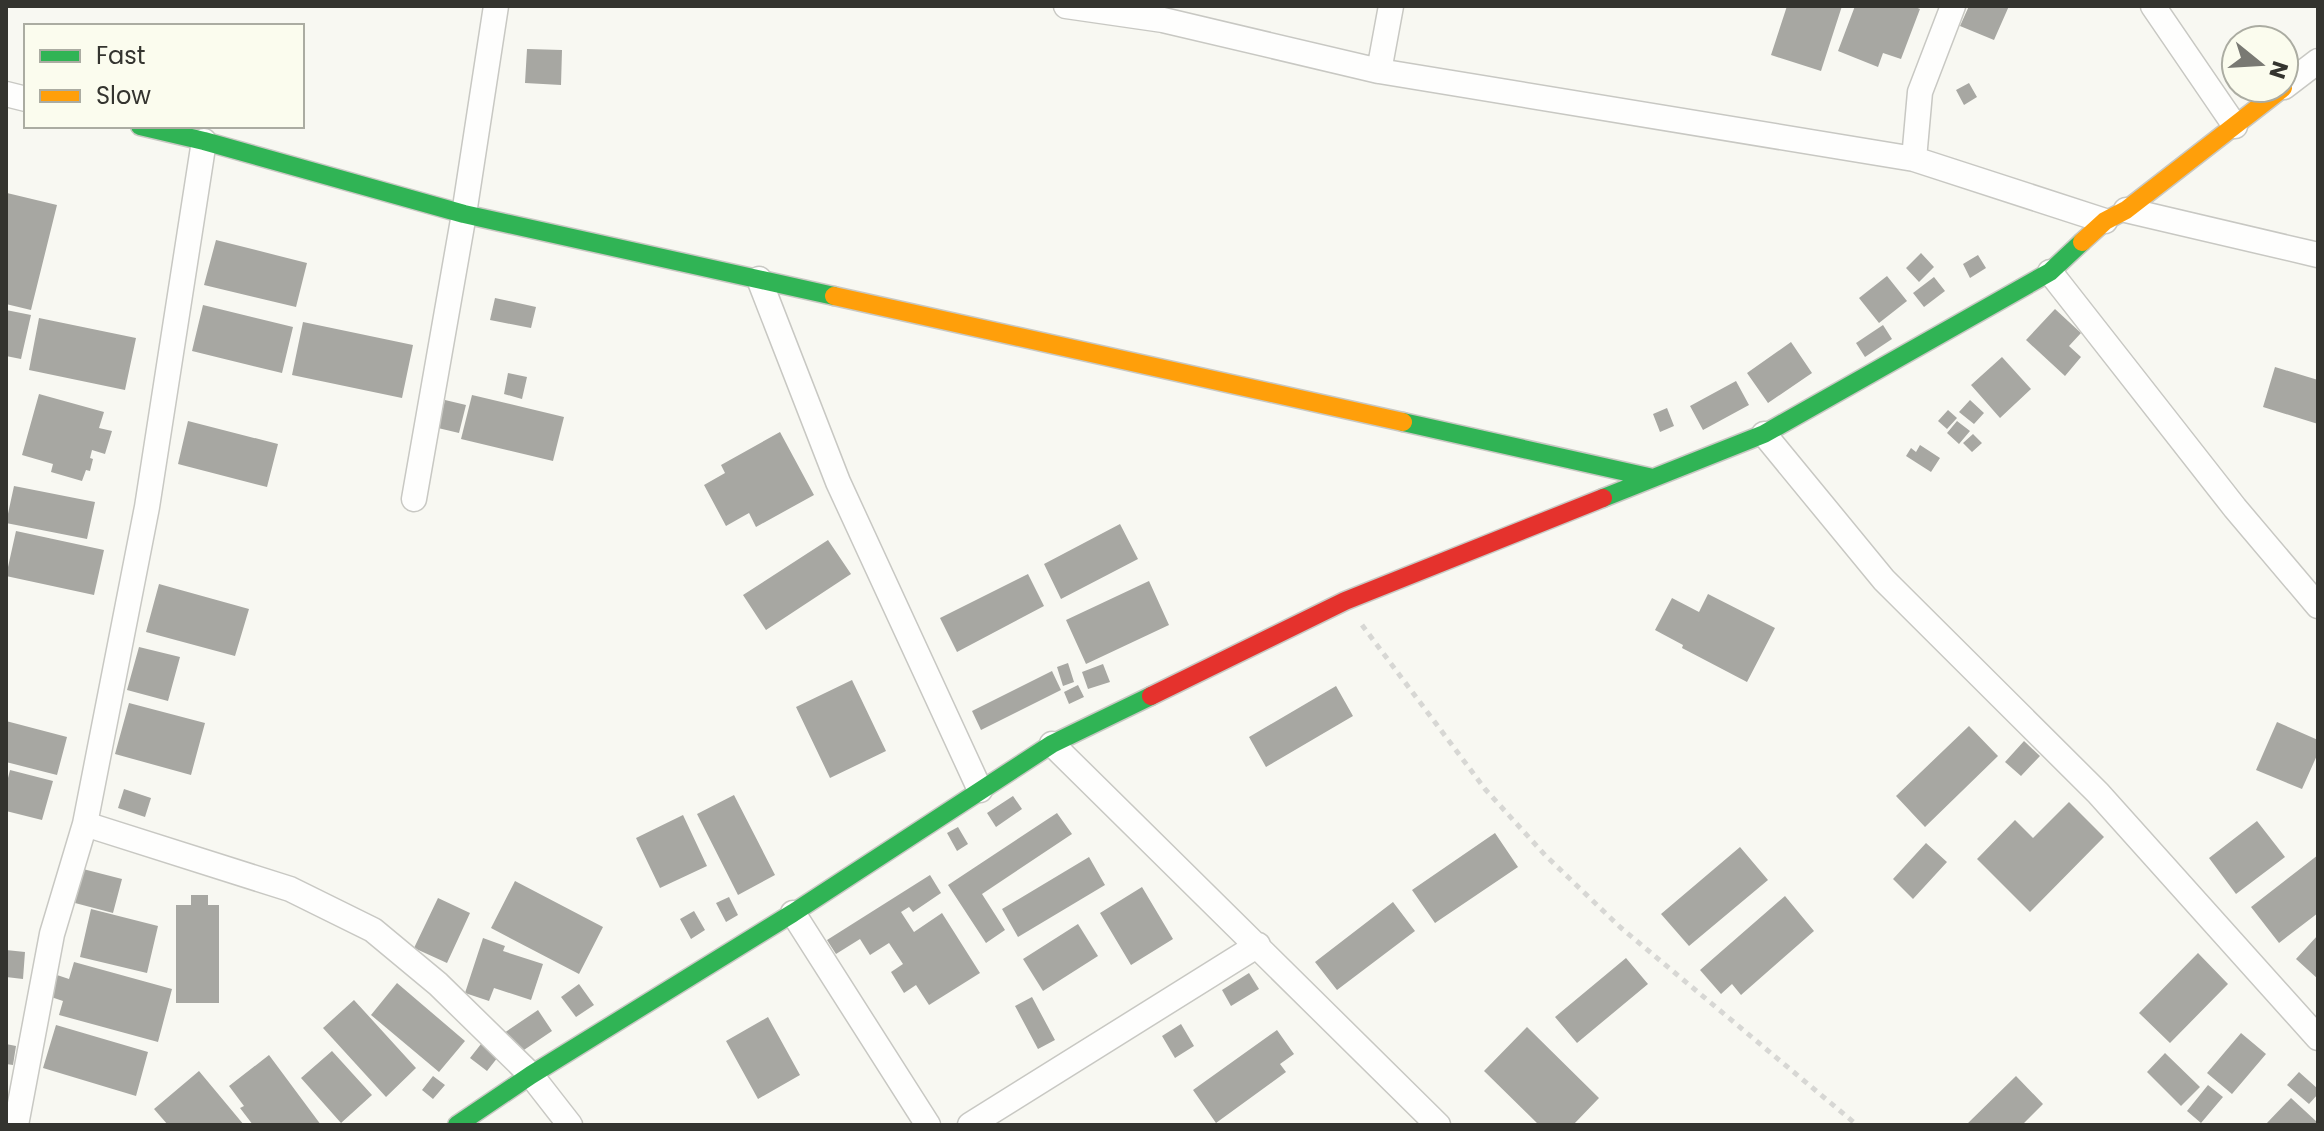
<svg xmlns="http://www.w3.org/2000/svg" width="2324" height="1131" viewBox="0 0 2324 1131" font-family="Poppins,sans-serif">
	<style>
		.building { fill: #a7a7a2 }
		.lines { fill: none; stroke-linecap: round; stroke-linejoin: round }
		.street-casing { stroke: #c8c8c3; stroke-width: 27 }
		.fast-casing { stroke: #c8c8c3; stroke-width: 21 }
		.slow-casing { stroke: #c8c8c3; stroke-width: 21 }
		.jam-casing { stroke: #c8c8c3; stroke-width: 21 }
		.path { stroke: #d7d7d4; stroke-width: 5; stroke-dasharray: 6 6; stroke-linecap: butt }
		.street { stroke: #fefefd; stroke-width: 24 }
		.fast { stroke: #30b455; stroke-width: 18 }
		.slow { stroke: #ff9f0a; stroke-width: 18 }
		.jam { stroke: #e5322d; stroke-width: 18 }
	</style>
	<rect width="100%" height="100%" fill="#f8f8f2"/>
	<!-- building -->
	<path class="building" d="M 1787,6 L 1842,6 L 1821,71 L 1771,55 Z
		M 1855,6 L 1913,6 L 1920,9 L 1901,59 L 1883,53 L 1878,67 L 1838,51 Z
		M 1969,6 L 2009,6 L 1994,40 L 1960,26 Z
		M 527,49 L 562,50 L 561,85 L 525,83 Z
		M 1969,83 L 1977,97 L 1964,105 L 1956,90 Z
		M 7,193 L 57,205 L 31,310 L 6,304 Z
		M 216,240 L 307,263 L 296,307 L 204,285 Z
		M 1921,253 L 1934,267 L 1919,282 L 1906,268 Z
		M 1978,255 L 1986,268 L 1970,278 L 1963,264 Z
		M 1887,276 L 1907,301 L 1879,323 L 1859,298 Z
		M 1934,277 L 1945,291 L 1924,307 L 1913,293 Z
		M 495,298 L 536,307 L 531,328 L 490,320 Z
		M 203,305 L 293,327 L 282,373 L 192,351 Z
		M 2055,309 L 2081,333 L 2069,346 L 2081,357 L 2065,376 L 2026,340 Z
		M 6,310 L 31,315 L 21,359 L 6,356 Z
		M 39,318 L 136,338 L 125,390 L 29,370 Z
		M 303,322 L 413,345 L 402,398 L 292,375 Z
		M 1883,325 L 1892,339 L 1865,357 L 1856,343 Z
		M 1791,342 L 1812,373 L 1768,403 L 1747,373 Z
		M 2002,357 L 2031,389 L 2000,418 L 1971,385 Z
		M 2275,367 L 2318,380 L 2318,424 L 2263,407 Z
		M 508,373 L 527,377 L 522,399 L 504,394 Z
		M 1736,381 L 1749,405 L 1703,430 L 1690,406 Z
		M 39,394 L 104,412 L 99,428 L 112,431 L 105,454 L 92,450 L 90,458 L 93,459 L 90,471 L 86,470 L 82,481 L 51,472 L 53,464 L 22,455 Z
		M 472,395 L 564,417 L 553,461 L 461,439 Z
		M 445,400 L 466,405 L 459,433 L 438,428 Z
		M 1970,400 L 1984,413 L 1974,424 L 1959,412 Z
		M 1667,408 L 1674,426 L 1660,432 L 1653,414 Z
		M 1948,410 L 1957,418 L 1947,429 L 1938,421 Z
		M 188,421 L 278,444 L 267,487 L 178,464 Z
		M 1957,421 L 1970,431 L 1959,444 L 1947,433 Z
		M 780,432 L 814,495 L 756,527 L 749,513 L 726,526 L 704,485 L 725,473 L 721,465 Z
		M 1973,434 L 1982,443 L 1972,452 L 1963,443 Z
		M 1920,445 L 1940,458 L 1931,472 L 1906,456 L 1911,448 L 1916,452 Z
		M 14,486 L 95,502 L 87,539 L 6,523 Z
		M 1120,524 L 1138,559 L 1061,599 L 1044,564 Z
		M 16,531 L 104,550 L 94,595 L 6,576 Z
		M 828,540 L 851,574 L 766,630 L 743,595 Z
		M 1028,574 L 1044,606 L 957,652 L 940,618 Z
		M 1149,581 L 1169,625 L 1086,664 L 1066,620 Z
		M 159,584 L 249,609 L 235,656 L 146,632 Z
		M 1708,594 L 1775,628 L 1747,682 L 1682,648 L 1683,645 L 1655,630 L 1672,598 L 1699,612 Z
		M 139,647 L 180,657 L 168,701 L 127,690 Z
		M 1068,663 L 1074,682 L 1063,686 L 1057,667 Z
		M 1103,664 L 1110,682 L 1088,689 L 1082,672 Z
		M 1052,671 L 1061,690 L 981,730 L 972,711 Z
		M 852,680 L 886,751 L 830,778 L 796,707 Z
		M 1078,685 L 1084,697 L 1069,704 L 1064,692 Z
		M 1336,686 L 1353,716 L 1266,767 L 1249,737 Z
		M 129,703 L 205,723 L 191,775 L 115,754 Z
		M 6,721 L 67,737 L 57,775 L 6,762 Z
		M 2277,722 L 2318,740 L 2318,753 L 2302,789 L 2256,770 Z
		M 1969,726 L 1998,756 L 1925,827 L 1896,796 Z
		M 2024,741 L 2040,756 L 2021,776 L 2005,762 Z
		M 10,770 L 53,781 L 42,820 L 6,811 L 6,786 Z
		M 124,789 L 151,798 L 145,817 L 118,808 Z
		M 734,795 L 775,875 L 738,895 L 697,814 Z
		M 1013,796 L 1022,809 L 996,827 L 987,813 Z
		M 2069,802 L 2104,837 L 2030,912 L 1977,859 L 2015,820 L 2033,838 Z
		M 1057,813 L 1072,834 L 982,894 L 1005,930 L 986,943 L 948,885 Z
		M 683,815 L 707,866 L 660,888 L 636,838 Z
		M 2257,821 L 2285,857 L 2236,894 L 2209,858 Z
		M 958,827 L 968,844 L 957,851 L 947,833 Z
		M 1495,833 L 1518,867 L 1435,923 L 1412,890 Z
		M 1926,843 L 1947,862 L 1913,899 L 1893,879 Z
		M 1740,847 L 1768,880 L 1689,946 L 1661,914 Z
		M 2318,855 L 2318,913 L 2279,943 L 2251,907 Z
		M 1089,857 L 1105,885 L 1018,937 L 1002,909 Z
		M 83,869 L 122,879 L 113,913 L 75,903 Z
		M 930,875 L 941,893 L 913,912 L 909,907 L 901,912 L 914,932 L 942,913 L 980,973 L 929,1005 L 916,985 L 904,993 L 891,972 L 903,964 L 889,943 L 870,955 L 860,939 L 836,954 L 827,940 Z
		M 515,881 L 603,927 L 579,974 L 491,928 Z
		M 1142,887 L 1173,939 L 1131,965 L 1100,913 Z
		M 191,895 L 208,895 L 208,905 L 219,905 L 219,1003 L 176,1003 L 176,905 L 191,905 Z
		M 1785,896 L 1814,931 L 1741,995 L 1732,984 L 1721,994 L 1700,970 Z
		M 729,897 L 738,915 L 726,922 L 716,903 Z
		M 438,898 L 470,913 L 447,963 L 414,948 Z
		M 1393,902 L 1415,931 L 1337,990 L 1315,962 Z
		M 91,909 L 158,926 L 147,973 L 80,957 Z
		M 694,911 L 705,930 L 691,939 L 680,919 Z
		M 1078,924 L 1098,956 L 1043,991 L 1023,959 Z
		M 2318,935 L 2318,979 L 2296,959 Z
		M 483,938 L 505,946 L 503,951 L 543,964 L 531,1000 L 494,988 L 489,1001 L 465,993 Z
		M 6,950 L 25,952 L 23,979 L 6,977 Z
		M 2198,953 L 2228,984 L 2170,1043 L 2139,1013 Z
		M 1626,958 L 1648,984 L 1577,1043 L 1555,1017 Z
		M 74,962 L 172,989 L 158,1042 L 59,1015 L 63,1001 L 51,997 L 57,975 L 69,979 Z
		M 1249,973 L 1259,989 L 1231,1006 L 1222,990 Z
		M 397,983 L 465,1041 L 439,1072 L 371,1015 Z
		M 579,984 L 594,1005 L 576,1017 L 561,997 Z
		M 1032,997 L 1055,1040 L 1038,1049 L 1015,1006 Z
		M 354,1000 L 416,1068 L 386,1097 L 323,1028 Z
		M 538,1010 L 552,1031 L 518,1054 L 504,1033 Z
		M 768,1017 L 800,1075 L 758,1099 L 726,1041 Z
		M 1181,1024 L 1194,1046 L 1175,1058 L 1162,1036 Z
		M 56,1025 L 148,1052 L 136,1096 L 43,1068 Z
		M 1527,1027 L 1599,1098 L 1573,1125 L 1539,1125 L 1484,1071 Z
		M 1277,1030 L 1294,1054 L 1280,1064 L 1286,1072 L 1216,1123 L 1193,1090 Z
		M 2241,1033 L 2266,1054 L 2232,1094 L 2207,1073 Z
		M 6,1044 L 16,1046 L 13,1065 L 6,1064 Z
		M 481,1044 L 498,1057 L 487,1071 L 470,1058 Z
		M 332,1051 L 372,1095 L 341,1123 L 301,1078 Z
		M 2165,1053 L 2200,1087 L 2181,1106 L 2147,1072 Z
		M 269,1055 L 321,1125 L 253,1125 L 240,1108 L 244,1106 L 229,1086 Z
		M 199,1071 L 244,1125 L 168,1125 L 154,1109 Z
		M 2299,1072 L 2318,1089 L 2318,1094 L 2309,1104 L 2287,1085 Z
		M 433,1076 L 445,1085 L 433,1099 L 422,1090 Z
		M 2016,1076 L 2043,1104 L 2022,1125 L 1966,1125 Z
		M 2208,1085 L 2223,1097 L 2201,1123 L 2187,1111 Z
		M 2291,1098 L 2317,1122 L 2314,1125 L 2265,1125 Z"/>
	<g class="lines">
		<defs>
			<path id="street" d="M 1066,6 L 1163,20 L 1379,71 L 1914,159 L 2105,221
				M 2153,6 L 2235,126
				M 1379,71 L 1391,6
				M 2284,87 L 2318,61
				M 6,94 L 26,99
				M 1914,159 L 1920,92 L 1953,6
				M 2126,210 L 2318,255
				M 2050,272 L 2235,508 L 2318,606
				M 759,279 L 838,482 L 980,790
				M 1764,434 L 1884,580 L 2098,793 L 2318,1038
				M 414,499 L 464,214 L 496,6
				M 1052,744 L 1438,1125
				M 85,824 L 290,889 L 373,930 L 438,984 L 531,1075 L 570,1125
				M 793,913 L 928,1125
				M 16,1125 L 52,934 L 85,824 L 147,507 L 204,141
				M 970,1125 L 1258,945"/>
			<path id="fast" d="M 140,126 L 204,141 L 464,214 L 834,296
				M 1403,422 L 1653,478
				M 1603,498 L 1764,434 L 2050,272 L 2082,242
				M 457,1125 L 531,1075 L 793,913 L 1052,744 L 1151,696"/>
			<path id="slow" d="M 2082,242 L 2105,221 L 2126,210 L 2283,88
				M 834,296 L 1403,422"/>
			<path id="jam" d="M 1151,696 L 1345,601 L 1603,498"/>
		</defs>
		<!-- street casing -->
		<use href="#street" class="street-casing"/>
		<!-- fast casing -->
		<use href="#fast" class="fast-casing"/>
		<!-- slow casing -->
		<use href="#slow" class="slow-casing"/>
		<!-- jam casing -->
		<use href="#jam" class="jam-casing"/>
		<!-- path -->
		<path class="path" d="M 1362,625 L 1485,789 L 1545,855 L 1620,927 L 1857,1125"/>
		<!-- street -->
		<use href="#street" class="street"/>
		<!-- fast -->
		<use href="#fast" class="fast"/>
		<!-- slow -->
		<use href="#slow" class="slow"/>
		<!-- jam -->
		<use href="#jam" class="jam"/>
	</g>
	<!-- border -->
	<rect width="2324" height="1131" fill="none" stroke="#34342f" stroke-width="16"/>
	<!-- legend -->
	<rect x="24" y="24" width="280" height="104" fill="#fbfcee" stroke="#abaca2" stroke-width="2"/>
	<rect x="40" y="50" width="40" height="12" fill="#30b455" stroke="#abaca2" stroke-width="2"/>
	<text x="96" y="64" font-size="24" fill="#34342f">Fast</text>
	<rect x="40" y="90" width="40" height="12" fill="#ff9f0a" stroke="#abaca2" stroke-width="2"/>
	<text x="96" y="104" font-size="24" fill="#34342f">Slow</text>
	<!-- north arrow -->
	<g transform="translate(2260 64) rotate(108)"><circle r="38" fill="#fbfcee" stroke="#abaca2" stroke-width="2"/>
	<path d="M0-6L14 30L0 20L-14 30Z" fill="#797973"/>
	<text y="-12" font-size="22" font-weight="bold" text-anchor="middle" fill="#34342f">N</text>
	</g>
</svg>
